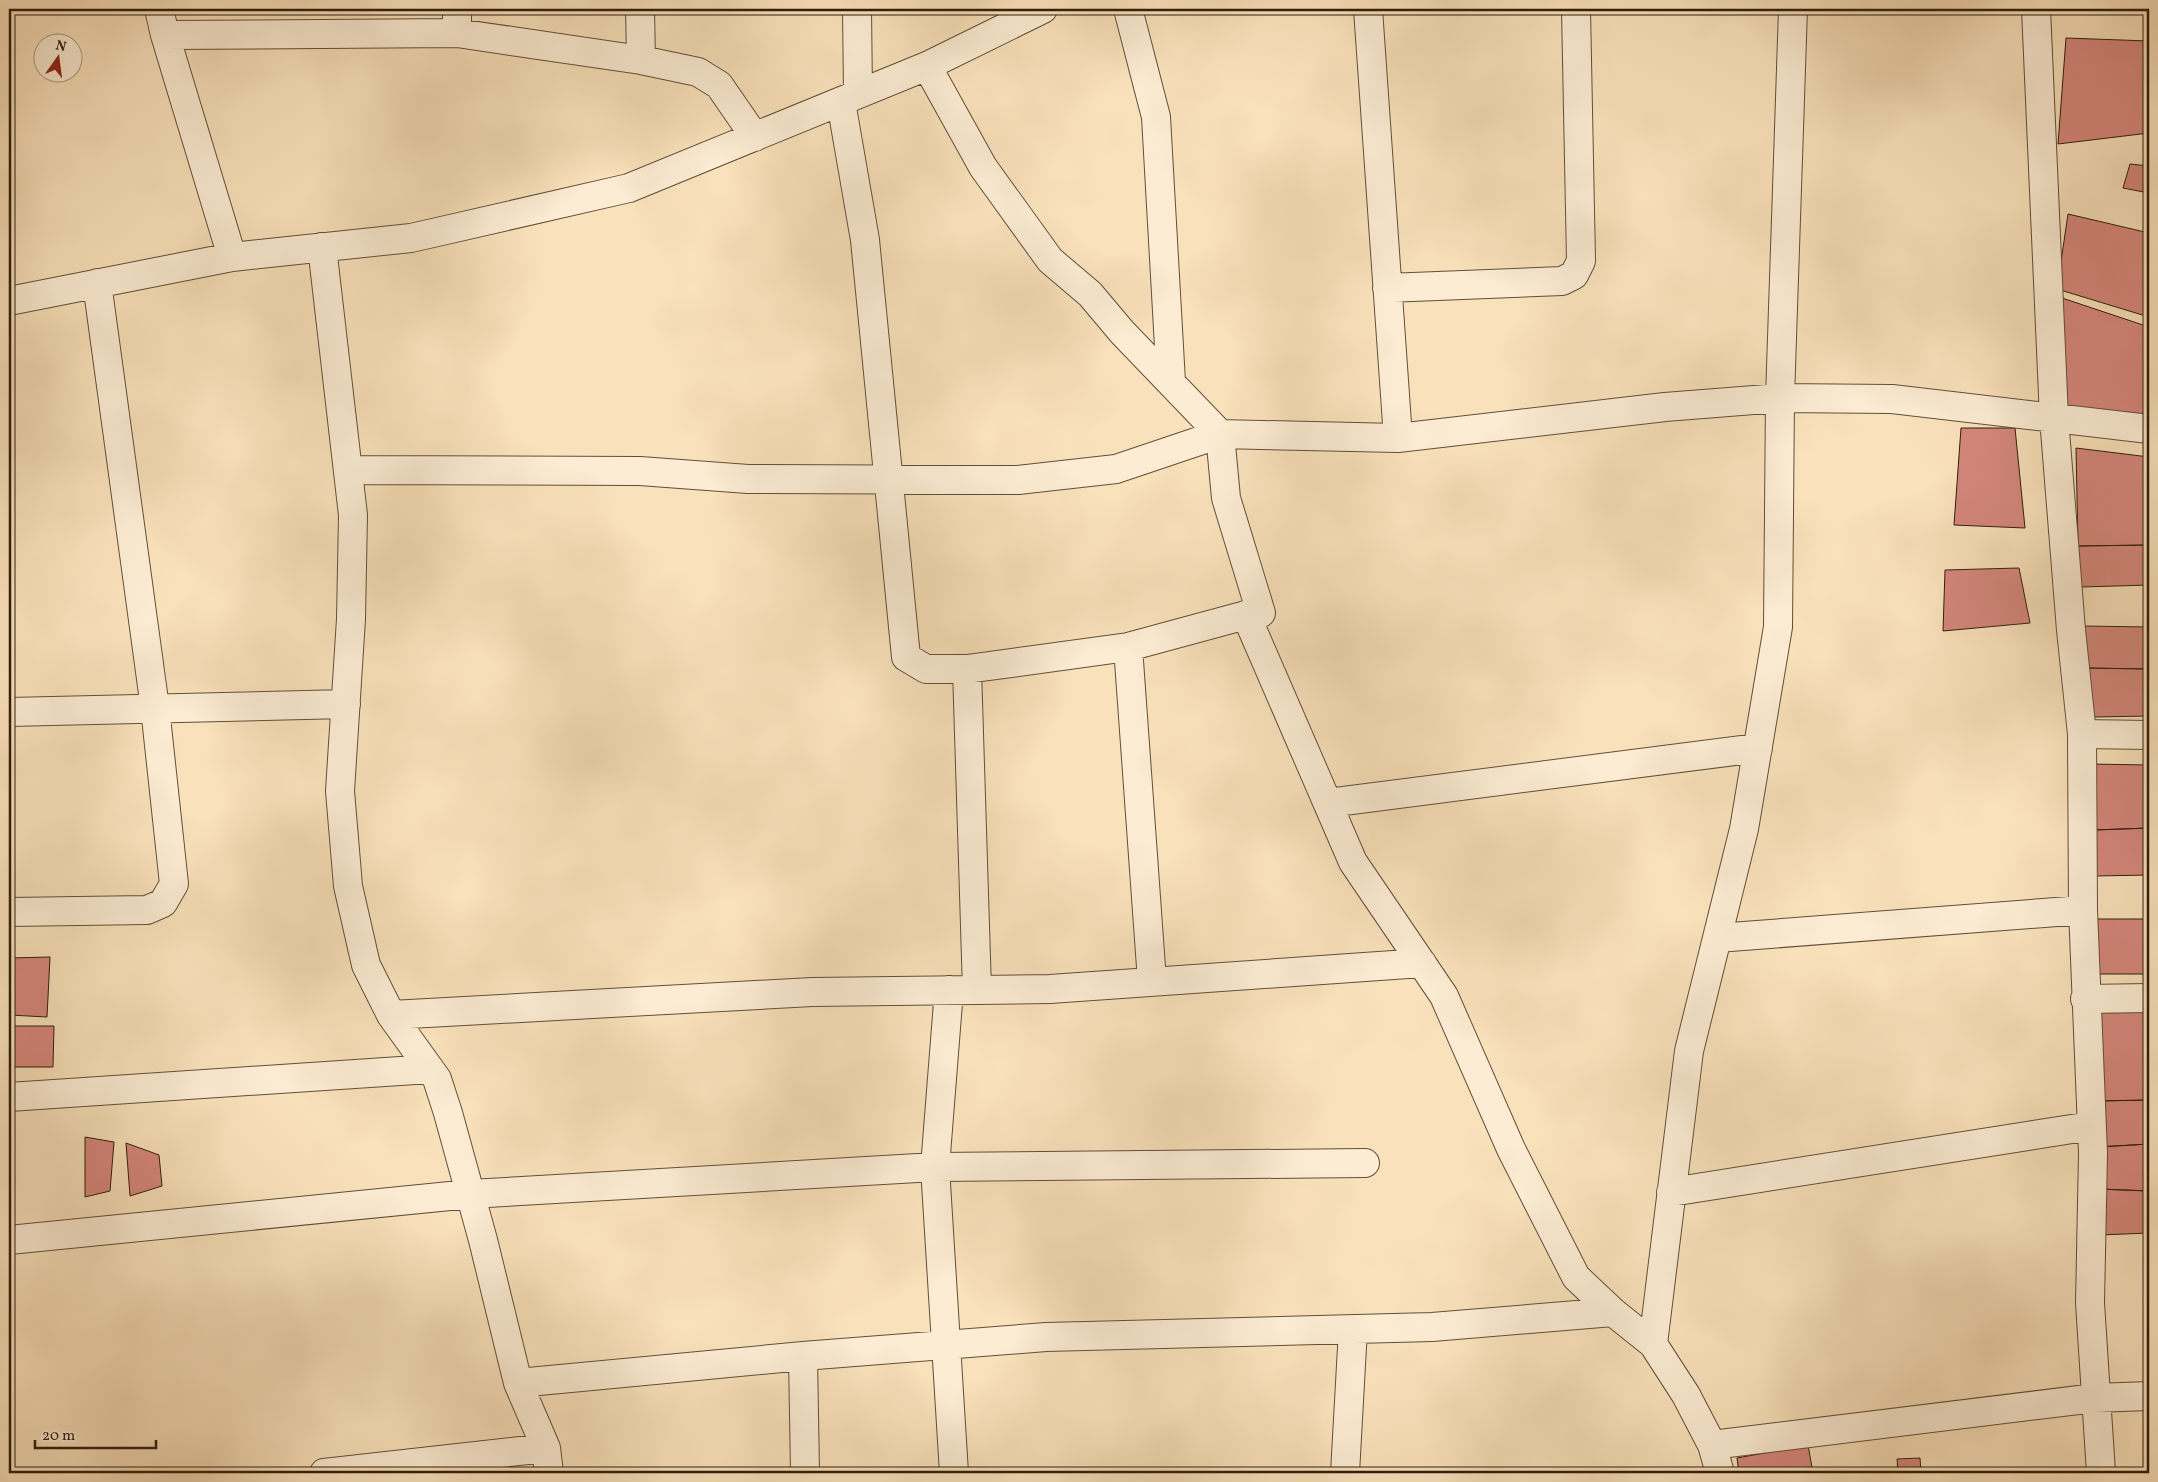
<svg xmlns="http://www.w3.org/2000/svg" width="2158" height="1482" viewBox="0 0 2158 1482" font-family="Vollkorn,serif">
	<style>
		.building { fill: #d5877c; stroke: #2f1e0c }
		.lines { fill: none; stroke-linecap: round; stroke-linejoin: round }
		.street-casing { stroke: #624f38; stroke-width: 30 }
		.street { stroke: #fbecd3; stroke-width: 28 }
	</style>
	<rect width="100%" height="100%" fill="#f9e1bb"/>
	<filter id="stains"><feTurbulence type="fractalNoise" baseFrequency=".004" numOctaves="4"/><feColorMatrix values="0 0 0 0 .2 0 0 0 0 .09 0 0 0 0 .02 0 0 0 .5 -.17"/></filter>
	<radialGradient id="worn" r=".72"><stop offset=".6" stop-color="#630" stop-opacity="0"/><stop offset="1" stop-color="#630" stop-opacity=".3"/></radialGradient>
	<!-- building -->
	<path class="building" d="M 2066,38 L 2149,41 L 2149,133 L 2058,144 Z
		M 2130,164 L 2149,166 L 2149,193 L 2123,188 Z
		M 2068,214 L 2149,233 L 2149,317 L 2057,289 Z
		M 2059,297 L 2149,327 L 2149,417 L 2064,408 Z
		M 1961,428 L 2015,428 L 2025,528 L 1954,525 Z
		M 2076,448 L 2149,457 L 2149,545 L 2078,546 Z
		M 2149,545 L 2149,585 L 2081,587 L 2078,546 Z
		M 2019,568 L 2030,623 L 1943,631 L 1945,570 Z
		M 2083,626 L 2149,627 L 2149,669 L 2086,668 Z
		M 2086,668 L 2149,669 L 2149,716 L 2092,717 Z
		M 2090,764 L 2149,765 L 2149,828 L 2094,830 Z
		M 2149,828 L 2149,875 L 2095,876 L 2094,830 Z
		M 2094,919 L 2149,919 L 2149,974 L 2094,974 Z
		M 50,957 L 47,1017 L 9,1015 L 9,958 Z
		M 2093,1011 L 2149,1011 L 2149,1100 L 2097,1101 Z
		M 9,1026 L 54,1026 L 53,1067 L 9,1067 Z
		M 2149,1100 L 2149,1144 L 2098,1147 L 2097,1101 Z
		M 85,1137 L 114,1142 L 110,1191 L 85,1197 Z
		M 126,1143 L 159,1155 L 162,1186 L 130,1196 Z
		M 2149,1144 L 2149,1191 L 2099,1189 L 2098,1147 Z
		M 2099,1189 L 2149,1191 L 2149,1233 L 2100,1235 Z
		M 1808,1445 L 1813,1473 L 1739,1473 L 1737,1458 Z
		M 1920,1458 L 1921,1473 L 1898,1473 L 1897,1459 Z"/>
	<g class="lines">
		<defs>
			<path id="street" d="M 159,9 L 165,35 L 232,257
				M 457,9 L 457,33
				M 640,9 L 641,60
				M 857,9 L 858,94
				M 1128,9 L 1156,117 L 1171,382
				M 1368,9 L 1398,438
				M 2036,9 L 2054,418 L 2071,630 L 2082,734 L 2083,910 L 2093,1153 L 2090,1303 L 2101,1473
				M 165,35 L 457,33 L 641,60 L 698,72 L 719,85 L 755,137
				M 927,66 L 983,167 L 1050,260 L 1090,294 L 1122,332 L 1220,434 L 1226,498 L 1261,613 L 1246,615 L 1353,862 L 1444,996 L 1511,1149 L 1576,1277 L 1613,1312 L 1653,1344 L 1686,1395 L 1712,1445 L 1720,1473
				M 841,102 L 865,240 L 906,657 L 926,669 L 967,669 L 1128,647 L 1246,615
				M 322,247 L 353,515 L 351,619 L 340,791 L 348,886 L 366,965 L 391,1015 L 437,1079 L 448,1113 L 483,1240 L 518,1383 L 546,1448 L 549,1473
				M 1387,288 L 1562,281 L 1574,275 L 1581,261 L 1576,9
				M 9,301 L 232,257 L 411,238 L 629,188 L 927,66 L 1043,9
				M 348,470 L 640,471 L 748,479 L 1018,480 L 1116,469 L 1220,434 L 1398,438 L 1665,407 L 1780,398 L 1892,399 L 2149,429
				M 1128,647 L 1152,981
				M 967,669 L 977,990
				M 9,712 L 346,704
				M 2082,734 L 2149,735
				M 1328,803 L 1758,748
				M 9,912 L 147,910 L 163,903 L 174,884 L 155,708 L 97,283
				M 1717,938 L 2083,910
				M 949,990 L 935,1167 L 954,1473
				M 2085,999 L 2149,998
				M 391,1015 L 812,992 L 1050,989 L 1422,963
				M 9,1097 L 430,1069
				M 1671,1192 L 2091,1126
				M 9,1240 L 470,1194 L 935,1167 L 1365,1163
				M 1653,1344 L 1689,1051 L 1744,829 L 1778,627 L 1780,398 L 1793,9
				M 803,1356 L 805,1473
				M 518,1383 L 803,1356 L 1046,1337 L 1432,1327 L 1613,1312
				M 1712,1445 L 2095,1398 L 2149,1396
				M 324,1473 L 546,1448
				M 1345,1473 L 1353,1329"/>
		</defs>
		<!-- street casing -->
		<use href="#street" class="street-casing"/>
		<!-- street -->
		<use href="#street" class="street"/>
	</g>
	<!-- margin -->
	<rect width="2158" height="1482" fill="none" stroke="#f9e1bb" stroke-width="30"/>
	<rect x="10" y="10" width="2138" height="1462" fill="none" stroke="#2f1e0c" stroke-width="2.5"/>
	<rect x="15" y="15" width="2128" height="1452" fill="none" stroke="#2f1e0c"/>
	<!-- north arrow -->
	<g transform="translate(58 58) rotate(14)"><circle r="24" fill="#fbecd3" stroke="#a99a83"/>
	<path d="M0-4L9 19L0 12L-9 19Z" fill="#8f2418"/>
	<text y="-8" font-size="14" font-weight="bold" text-anchor="middle" fill="#2f1e0c">N</text>
	</g>
	<!-- scale -->
	<path d="M35 1440v8h121v-8" fill="none" stroke="#2f1e0c" stroke-width="2.5"/>
	<text x="42" y="1440" font-size="15" fill="#2f1e0c" stroke="#fbecd3" stroke-width="4" paint-order="stroke">20 m</text>
	<rect width="100%" height="100%" filter="url(#stains)"/>
	<rect width="100%" height="100%" fill="url(#worn)"/>
</svg>
